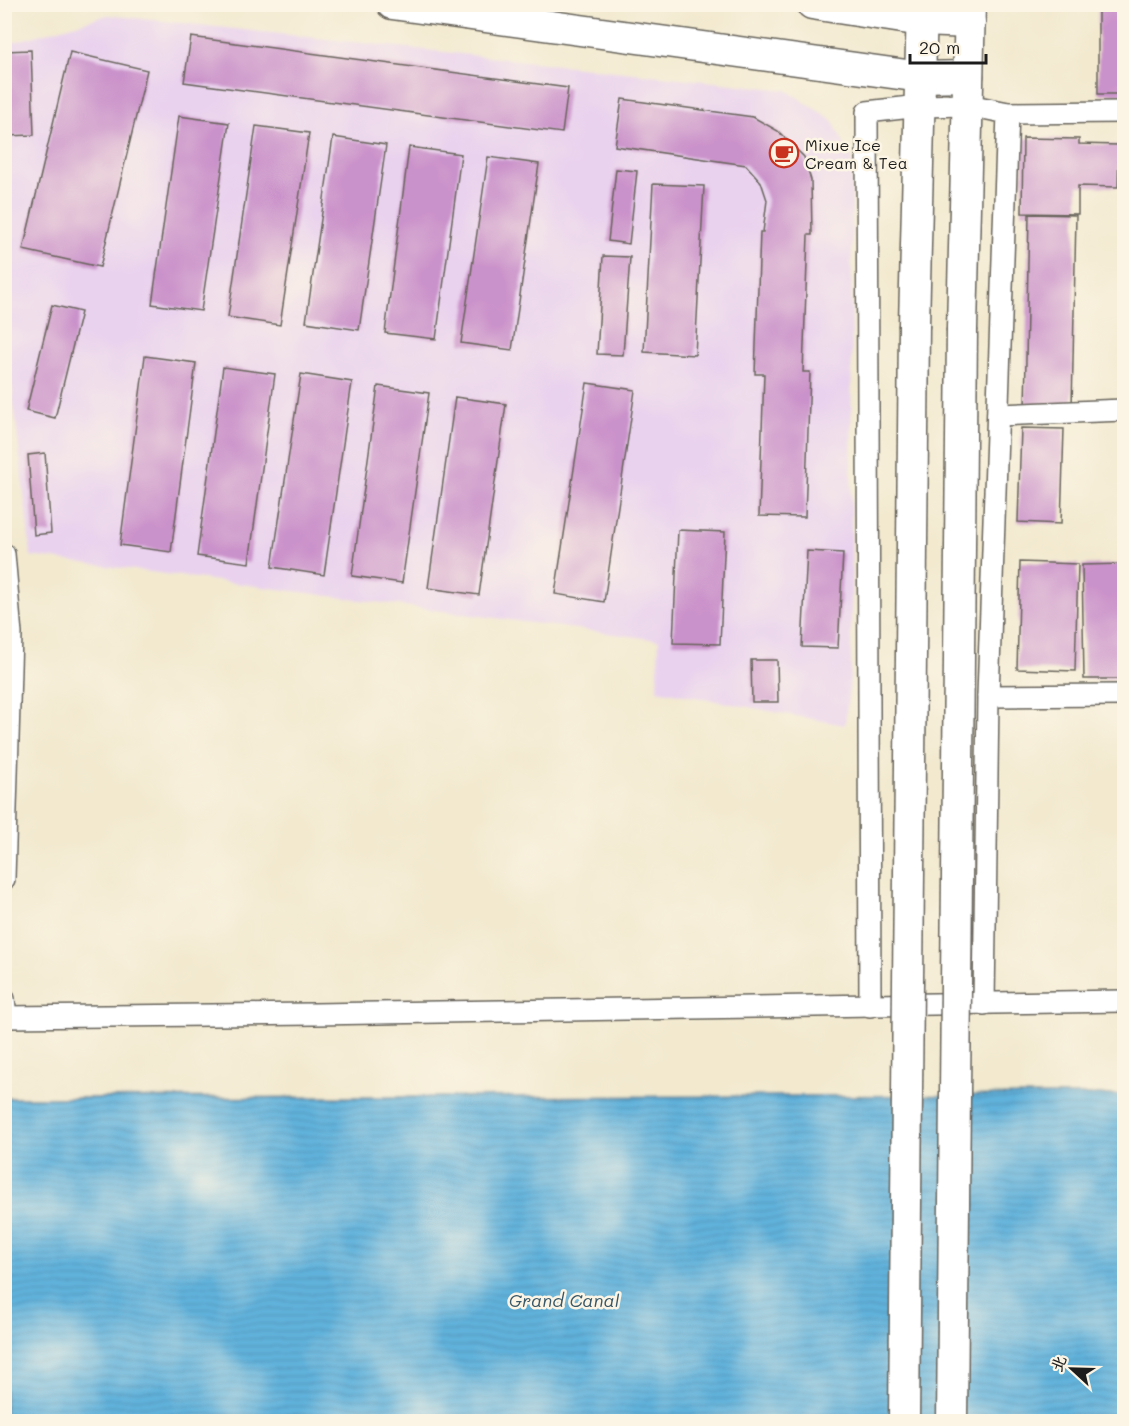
<svg xmlns="http://www.w3.org/2000/svg" width="1129" height="1426" viewBox="0 0 1129 1426" font-family="Mali,'LXGW WenKai TC',sans-serif">
	<style>
		.built { fill: #e9d2ee }
		.water { fill: url(#water-rules); stroke: #3e677c; stroke-width: 1.5 }
		.building { fill: #ca92ca }
		.lines { fill: none; stroke-linecap: round; stroke-linejoin: round }
		.street-casing { stroke: #67645b; stroke-width: 24 }
		.secondary-casing { stroke: #67645b; stroke-width: 33 }
		.street { stroke: #fff; stroke-width: 21 }
		.secondary { stroke: #fff; stroke-width: 30 }
		.secondary-bridge-casing { stroke: #67645b; stroke-width: 33; stroke-linecap: butt }
		.secondary-bridge { stroke: #fff; stroke-width: 30 }
		.labels { text-anchor: middle; dominant-baseline: central; stroke-width: 5; stroke-linejoin: round; paint-order: stroke }
		.poi-label { font-size: 16px; fill: #1c1c1c; stroke: #fcf5e5; text-anchor: start }
		.water-label { font-size: 18px; font-style: italic; fill: #385869; stroke: #fcf5e5 }
	</style>
	<defs>
		<pattern id="water-rules" width="6" height="5" patternUnits="userSpaceOnUse" patternTransform="scale(1.5)"><rect width="6" height="5" fill="#61b2dc"/><path d="M0 2.5h6" fill="none" stroke="#5498bc"/></pattern>
	</defs>
	<rect width="100%" height="100%" fill="#fcf5e5"/>
	<filter id="ink" filterUnits="userSpaceOnUse"><feTurbulence type="fractalNoise" baseFrequency=".0167" numOctaves="2"/><feDisplacementMap in="SourceGraphic" scale="12" xChannelSelector="R" yChannelSelector="G"/><feConvolveMatrix kernelMatrix="1 2 1 2 8 2 1 2 1" color-interpolation-filters="sRGB"/></filter>
	<filter id="wash" filterUnits="userSpaceOnUse"><feTurbulence type="fractalNoise" baseFrequency=".008" numOctaves="4" result="noise"/><feDisplacementMap in="SourceGraphic" scale="24" xChannelSelector="R" yChannelSelector="G"/><feGaussianBlur stdDeviation="1.35" result="paint"/><feColorMatrix in="noise" values="0 0 0 0 0 0 0 0 0 0 0 0 0 0 0 0 0 1.4 0 .05"/><feComposite in="paint" operator="in"/></filter>
	<g filter="url(#wash)">
		<rect width="100%" height="100%" fill="#f2e9cf"/>
		<!-- built -->
		<polygon class="built" points="108,15 786,90 832,120 852,159 851,670 845,725 657,690 659,640 31,556 4,315 4,45"/>
		<!-- water -->
		<polygon class="water" points="1124,1095 1124,1421 5,1421 4,1098"/>
		<g id="blocks">
			<!-- building -->
			<g class="building">
				<polygon points="1124,4 1124,94 1098,94 1098,5"/>
				<polygon points="191,37 568,88 562,133 184,82"/>
				<polygon points="31,50 34,135 4,136 4,51"/>
				<polygon points="70,52 147,70 100,267 23,250"/>
				<polygon points="622,99 753,117 778,131 804,157 811,180 812,235 808,235 803,372 810,372 805,517 759,516 764,374 755,374 760,232 763,232 767,200 761,182 746,165 615,146"/>
				<polygon points="179,116 229,123 201,311 152,304"/>
				<polygon points="256,126 309,133 280,325 228,317"/>
				<polygon points="333,137 386,145 359,330 306,322"/>
				<polygon points="1023,138 1079,139 1079,144 1119,145 1118,187 1078,186 1078,214 1022,213"/>
				<polygon points="409,147 461,154 436,339 385,333"/>
				<polygon points="488,157 539,164 512,350 461,343"/>
				<polygon points="616,169 637,171 629,244 608,241"/>
				<polygon points="653,184 704,186 695,355 644,352"/>
				<polygon points="1029,214 1076,215 1072,408 1025,408"/>
				<polygon points="603,256 630,257 623,355 597,354"/>
				<polygon points="52,305 81,312 55,418 26,411"/>
				<polygon points="145,356 196,363 171,552 120,545"/>
				<polygon points="223,367 275,374 249,563 197,556"/>
				<polygon points="301,374 352,382 324,575 272,567"/>
				<polygon points="587,383 635,390 604,602 555,594"/>
				<polygon points="378,386 429,393 402,583 352,576"/>
				<polygon points="455,397 506,404 479,595 428,588"/>
				<polygon points="1021,428 1064,429 1061,524 1018,522"/>
				<polygon points="45,453 51,533 34,535 28,455"/>
				<polygon points="678,530 725,532 720,644 673,643"/>
				<polygon points="807,551 843,553 838,648 802,647"/>
				<polygon points="1020,562 1078,564 1075,671 1017,669"/>
				<polygon points="1124,564 1124,679 1084,679 1082,565"/>
				<polygon points="751,660 777,660 778,702 752,702"/>
			</g>
		</g>
	</g>
	<g filter="url(#ink)">
		<use href="#blocks" fill-opacity="0" stroke="#67645b" stroke-width="1.5"/>
		<g class="lines">
			<!-- street casing -->
			<g class="street-casing">
				<g id="street">
					<polyline points="1008,113 1124,112"/>
					<polyline points="998,415 1124,410"/>
					<polyline points="4,554 11,634 4,879"/>
					<polyline points="988,696 1124,695"/>
					<polyline points="4,999 6,1017"/>
					<polyline points="870,1006 867,112 920,106 968,105 1008,113 988,696 984,1004"/>
					<polyline points="4,1017 315,1014 1124,1001"/>
				</g>
			</g>
			<!-- secondary casing -->
			<g class="secondary-casing">
				<g id="secondary">
					<polyline points="392,4 921,77 968,76"/>
					<polyline points="812,4 922,21 970,23"/>
					<polyline points="914,325 922,4"/>
					<polyline points="962,329 970,4"/>
				</g>
			</g>
			<!-- street -->
			<use href="#street" class="street"/>
			<!-- secondary -->
			<use href="#secondary" class="secondary"/>
			<!-- secondary-bridge casing -->
			<g class="secondary-bridge-casing">
				<g id="secondary-bridge">
					<polyline points="904,1422 914,325"/>
					<polyline points="952,1422 962,329"/>
				</g>
			</g>
			<!-- secondary-bridge -->
			<use href="#secondary-bridge" class="secondary-bridge"/>
		</g>
	</g>
	<!-- icons -->
	<defs>
		<g id="cafe-ring" transform="scale(1.5)"><circle r="9.5" fill="#fcf5e5" stroke="#c8321e" stroke-width="1.5"/><path d="M-5.5-4.5H6V0H3Q3 3.5 0 3.5H-2.5Q-5.5 3.5-5.5 0ZM3-3.2v2h1.7v-2ZM-6 4.5H4V6H-6Z" fill="#c8321e"/></g>
	</defs>
	<g fill-rule="evenodd">
		<use href="#cafe-ring" x="784" y="153"/>
	</g>
	<g class="labels">
		<!-- poi labels -->
		<g class="poi-label">
			<text x="805" y="144">Mixue Ice<tspan x="805" dy="18">Cream &amp; Tea</tspan></text>
		</g>
		<!-- water labels -->
		<g class="water-label">
			<text x="564" y="1300">Grand Canal</text>
		</g>
	</g>
	<!-- margin -->
	<rect width="1129" height="1426" fill="none" stroke="#fcf5e5" stroke-width="24"/>
	<!-- north arrow -->
	<g transform="translate(1072 1369) rotate(292)" stroke="#fcf5e5" stroke-width="4.5" paint-order="stroke">
	<path d="M0-4.5L10 22L0 15L-10 22Z" fill="#1c1c1c"/>
	<text y="-9" font-size="16" font-weight="bold" text-anchor="middle" fill="#1c1c1c">北</text>
	</g>
	<!-- scale -->
	<path d="M910 54v9h76v-9" fill="none" stroke="#1c1c1c" stroke-width="3"/>
	<text x="919" y="54" font-size="18" fill="#1c1c1c" stroke="#fcf5e5" stroke-width="4.5" paint-order="stroke">20 m</text>
</svg>
